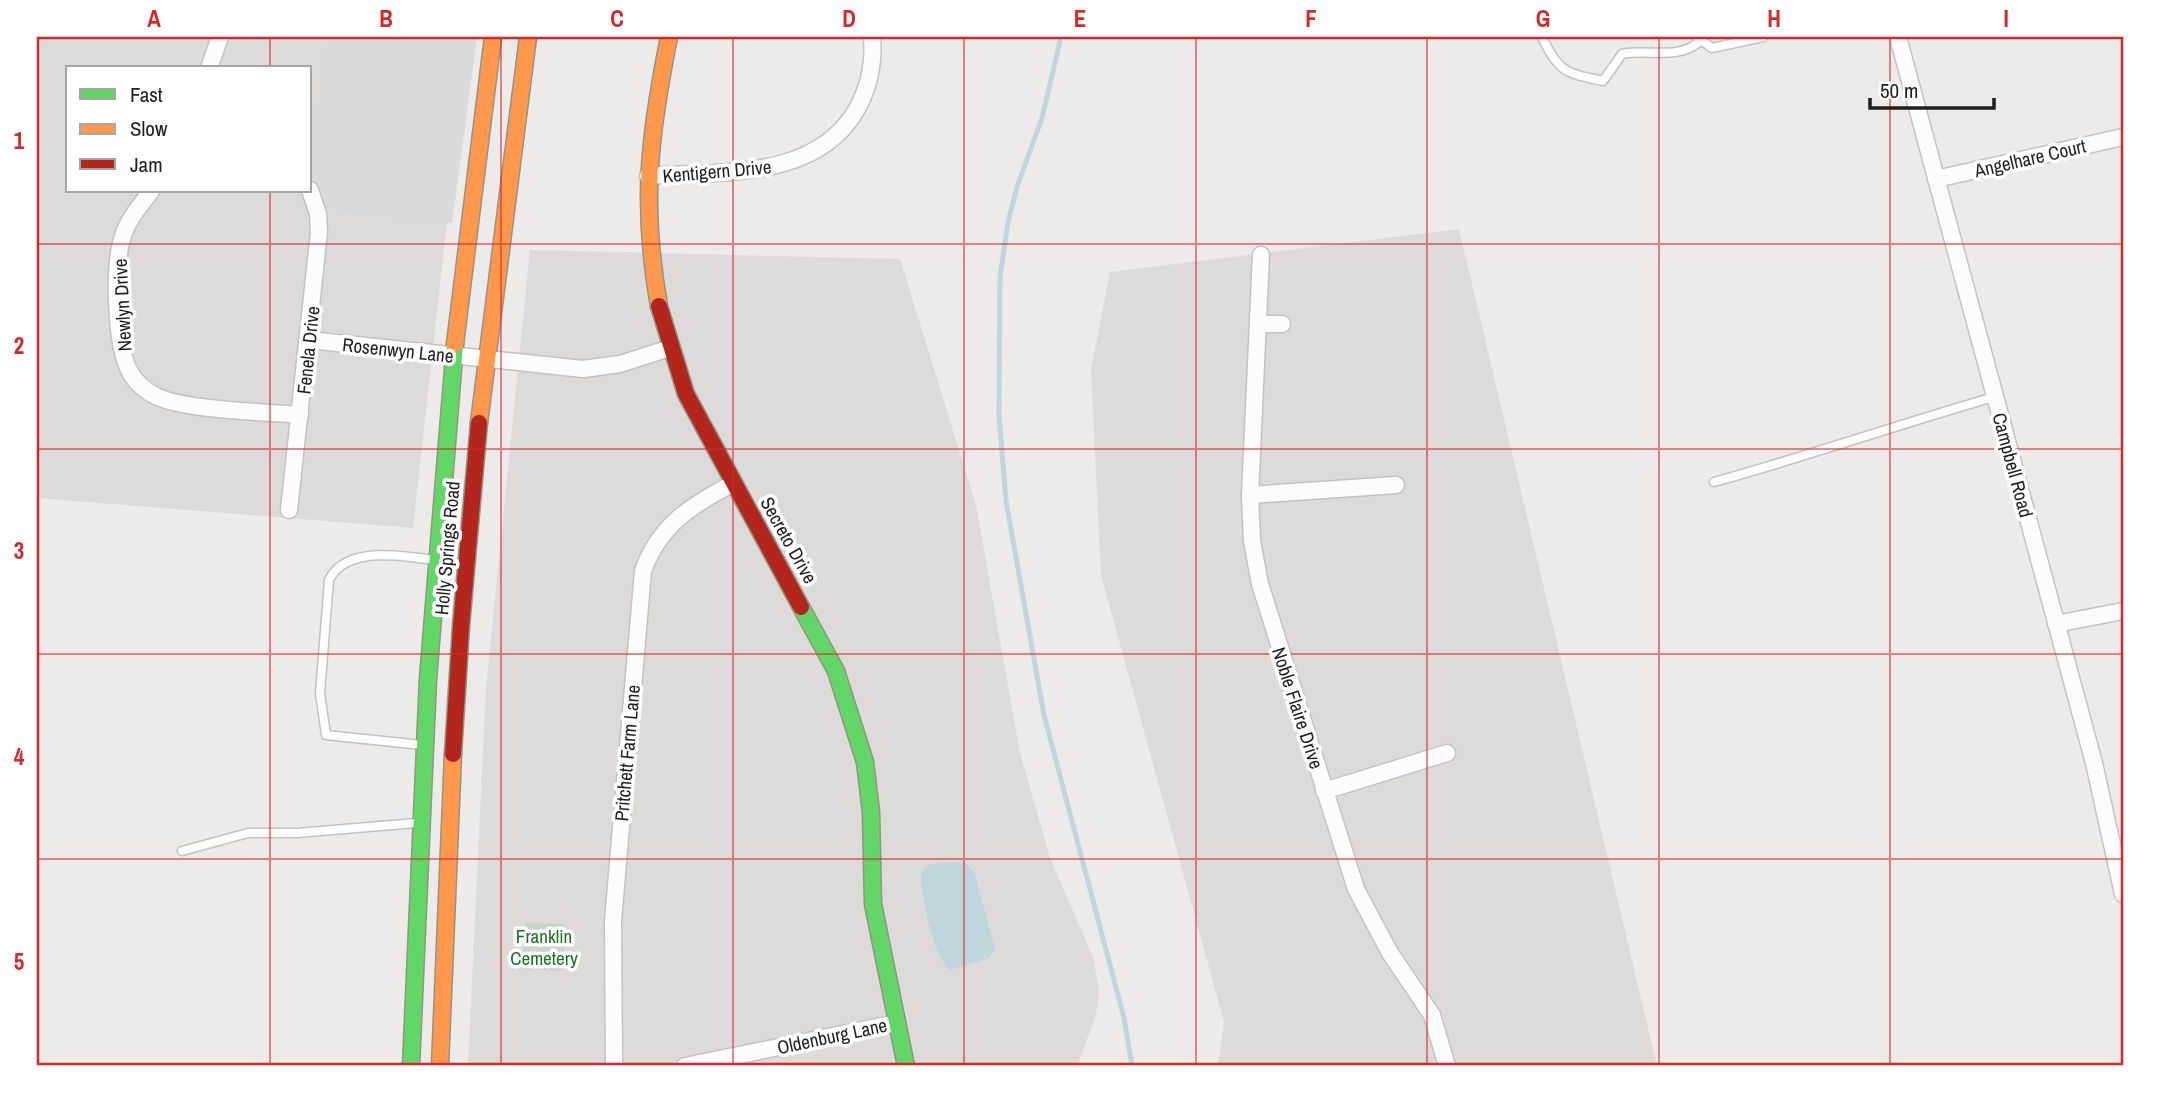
<svg xmlns="http://www.w3.org/2000/svg" width="2160" height="1103" viewBox="0 0 2160 1103" font-family="'Archivo Narrow',sans-serif">
	<style>
		.residential { fill: #dcdbda; fill-rule: evenodd }
		.religious { fill: #dbdada }
		.cemetery { fill: #c8d6c9 }
		.water { fill: #c0d6dd }
		.lines { fill: none; stroke-linecap: round; stroke-linejoin: round }
		.stream { stroke: #c0d6dd; stroke-width: 5 }
		.lane-casing { stroke: #c4c3c2; stroke-width: 11 }
		.street-casing { stroke: #c4c3c2; stroke-width: 19 }
		.fast-casing { stroke: #939583; stroke-width: 19 }
		.slow-casing { stroke: #939583; stroke-width: 19 }
		.jam-casing { stroke: #939583; stroke-width: 19 }
		.lane { stroke: #fcfcfc; stroke-width: 8 }
		.street { stroke: #fcfcfc; stroke-width: 16 }
		.fast { stroke: #63d668; stroke-width: 16 }
		.slow { stroke: #ff974d; stroke-width: 16 }
		.jam { stroke: #b3261e; stroke-width: 16 }
		.grid { fill: none; stroke: #d62828; stroke-width: 2; stroke-opacity: 0.55 }
		.labels { text-anchor: middle; dominant-baseline: central; stroke-width: 7; stroke-linejoin: round; paint-order: stroke }
		.street-label { font-size: 19px; fill: #1f1f1f; stroke: #fff }
		.park-label { font-size: 19px; fill: #187322; stroke: #fff }
		.neatline { fill: none; stroke: #d62828; stroke-width: 2.5 }
		.grid-label { font-size: 23px; text-anchor: middle; font-weight: bold; fill: #d62828 }
	</style>
	<rect width="100%" height="100%" fill="#edebe9"/>
	<!-- residential -->
	<g class="residential">
		<path d="M37,37H327L311,160L326,183L337,215L447,222L413,528L37,498ZM68,68H310V191H68Z"/>
		<polygon points="1459,229 1657,1066 1218,1066 1224,1022 1101,575 1091,370 1110,272"/>
		<polygon points="530,250 900,259 976,505 1020,753 1050,858 1093,957 1099,991 1096,1015 1077,1066 468,1066 486,688"/>
	</g>
	<!-- religious -->
	<polygon class="religious" points="327,37 477,37 452,223 337,215 325,183 311,160"/>
	<!-- cemetery -->
	<polygon class="cemetery" points="525,923 565,924 563,971 522,969"/>
	<!-- water -->
	<path class="water" d="M964,862L974,872L995,949L989,958L949,970C932,951 922,900 921,874L930,864Z"/>
	<g class="lines">
		<!-- stream -->
		<polyline class="stream" points="1061,37 1042,118 1017,187 1008,222 1000,277 999,415 1006,501 1044,715 1124,1018 1132,1066"/>
		<!-- lane casing -->
		<g class="lane-casing">
			<g id="lane">
				<path d="M1542,37C1559,73 1566,73 1603,81L1622,54C1648,49 1678,60 1699,42"/>
				<polyline points="1697,37 1712,48 1763,37"/>
				<path d="M1714,482C1808,456 1900,424 1994,397"/>
				<path d="M422,745L326,735L320,693L329,580C349,539 425,560 463,564"/>
				<polyline points="182,851 248,833 297,833 416,823"/>
			</g>
		</g>
		<!-- street casing -->
		<g class="street-casing">
			<g id="street">
				<polyline points="1898,37 2094,763 2123,894"/>
				<polyline points="209,68 220,37"/>
				<path d="M648,176C720,171 816,181 857,109C869,87 874,61 872,37"/>
				<polyline points="1936,179 2123,137"/>
				<path d="M151,191C141,205 128,219 123,236C113,265 115,345 130,372C136,383 147,392 158,397C186,410 265,412 300,415"/>
				<polyline points="1261,255 1250,495 1252,541 1260,584 1356,889 1390,953 1432,1015 1447,1066"/>
				<polyline points="1259,324 1282,324"/>
				<polyline points="309,340 583,369 620,364 667,349"/>
				<polyline points="1250,495 1396,485"/>
				<polyline points="289,510 319,232 318,214 310,190"/>
				<polyline points="2056,624 2123,611"/>
				<polyline points="1324,791 1447,753"/>
				<path d="M614,1066L613,921L643,571C659,525 693,504 734,483"/>
				<polyline points="685,1066 897,1023"/>
			</g>
		</g>
		<!-- fast casing -->
		<g class="fast-casing">
			<g id="fast">
				<polyline points="801,607 836,671 865,762 871,812 873,904 906,1066"/>
				<polyline points="411,1066 428,679 455,344"/>
			</g>
		</g>
		<!-- slow casing -->
		<g class="slow-casing">
			<g id="slow">
				<path d="M659,306C641,204 649,137 669,37"/>
				<polyline points="455,344 493,37"/>
				<polyline points="479,423 528,37"/>
				<polyline points="440,1066 453,754"/>
			</g>
		</g>
		<!-- jam casing -->
		<g class="jam-casing">
			<g id="jam">
				<polyline points="659,306 686,394 801,607"/>
				<polyline points="453,754 461,626 479,423"/>
			</g>
		</g>
		<!-- lane -->
		<use href="#lane" class="lane"/>
		<!-- street -->
		<use href="#street" class="street"/>
		<!-- fast -->
		<use href="#fast" class="fast"/>
		<!-- slow -->
		<use href="#slow" class="slow"/>
		<!-- jam -->
		<use href="#jam" class="jam"/>
	</g>
	<!-- grid -->
	<path class="grid" d="M270,37V68M501,37V1066M733,37V1066M964,37V1066M1196,37V1066M1427,37V1066M1659,37V1066M1890,37V1066M270,191V1066M37,244H2123M37,449H2123M37,654H2123M37,859H2123"/>
	<g class="labels">
		<!-- street labels -->
		<g class="street-label">
			<text transform="translate(2030 158) rotate(-13)">Angelhare Court</text>
			<text transform="translate(717 171) rotate(-5)">Kentigern Drive</text>
			<text transform="translate(122 305) rotate(-93)">Newlyn Drive</text>
			<text transform="translate(308 350) rotate(-84)">Fenela Drive</text>
			<text transform="translate(398 350) rotate(6)">Rosenwyn Lane</text>
			<text transform="translate(2013 465) rotate(75)">Campbell Road</text>
			<text transform="translate(789 540) rotate(61)">Secreto Drive</text>
			<text transform="translate(447 548) rotate(-85)">Holly Springs Road</text>
			<text transform="translate(1298 708) rotate(72)">Noble Flaire Drive</text>
			<text transform="translate(627 753) rotate(-85)">Pritchett Farm Lane</text>
			<text transform="translate(832 1036) rotate(-12)">Oldenburg Lane</text>
		</g>
		<!-- park labels -->
		<g class="park-label">
			<text x="544" y="936">Franklin<tspan x="544" dy="22">Cemetery</tspan></text>
		</g>
	</g>
	<!-- border -->
	<rect width="2160" height="1103" fill="none" stroke="#ffffff" stroke-width="77"/>
	<!-- legend -->
	<rect x="66" y="66" width="245" height="126" fill="#ffffff" stroke="#a5a5a5" stroke-width="2"/>
	<rect x="80" y="89" width="35" height="10" fill="#63d668" stroke="#a5a5a5" stroke-width="2"/>
	<text x="130" y="102" font-size="21" fill="#1f1f1f">Fast</text>
	<rect x="80" y="124" width="35" height="10" fill="#ff974d" stroke="#a5a5a5" stroke-width="2"/>
	<text x="130" y="136" font-size="21" fill="#1f1f1f">Slow</text>
	<rect x="80" y="159" width="35" height="10" fill="#b3261e" stroke="#a5a5a5" stroke-width="2"/>
	<text x="130" y="172" font-size="21" fill="#1f1f1f">Jam</text>
	<!-- scale -->
	<path d="M1870 98v10h124v-10" fill="none" stroke="#1f1f1f" stroke-width="3.5"/>
	<text x="1880" y="98" font-size="21" fill="#1f1f1f" stroke="#ffffff" stroke-width="5" paint-order="stroke">50 m</text>
	<rect x="38" y="38" width="2084" height="1026" class="neatline"/>
	<g class="grid-label">
		<text x="154" y="27">A</text>
		<text x="386" y="27">B</text>
		<text x="617" y="27">C</text>
		<text x="849" y="27">D</text>
		<text x="1080" y="27">E</text>
		<text x="1311" y="27">F</text>
		<text x="1543" y="27">G</text>
		<text x="1774" y="27">H</text>
		<text x="2006" y="27">I</text>
		<text x="19" y="149">1</text>
		<text x="19" y="354">2</text>
		<text x="19" y="559">3</text>
		<text x="19" y="765">4</text>
		<text x="19" y="970">5</text>
	</g>
</svg>
